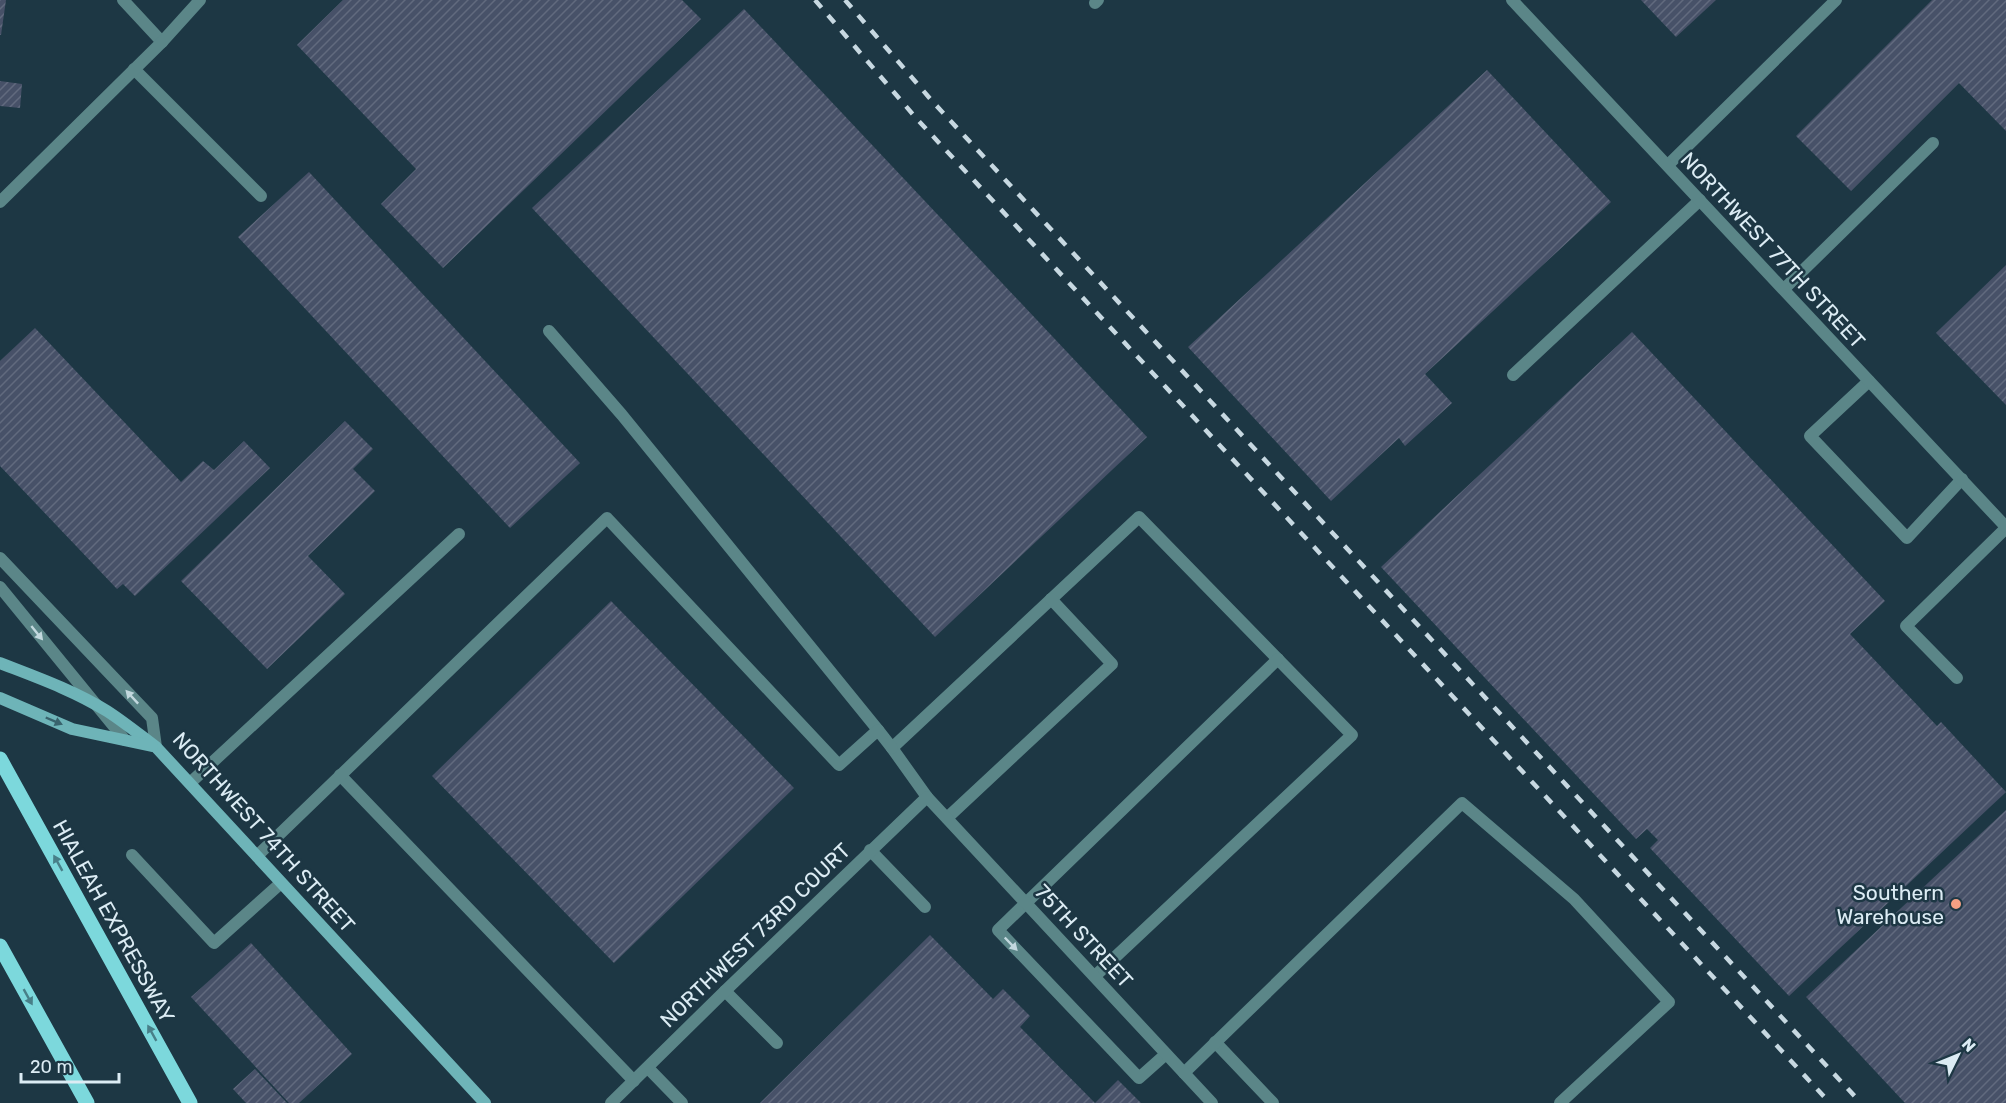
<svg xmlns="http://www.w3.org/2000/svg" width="2006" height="1103" viewBox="0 0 2006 1103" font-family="Rubik,sans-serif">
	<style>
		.building { fill: url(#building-hatch) }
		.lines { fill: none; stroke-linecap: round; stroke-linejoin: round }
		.lane { stroke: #5b8688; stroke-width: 12 }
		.street { stroke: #5b8688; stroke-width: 12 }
		.secondary { stroke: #6eb4b8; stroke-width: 12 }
		.primary { stroke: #7cd8dc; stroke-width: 15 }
		.rail { stroke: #c7d8e1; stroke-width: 4.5; stroke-dasharray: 10 10; stroke-linecap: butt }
		.oneway { fill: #c2d8de }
		.oneway2 { fill: #39636d }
		.oneway3 { fill: #487f88 }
		.poi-dot { fill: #f39f83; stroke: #1d3744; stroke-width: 2 }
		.labels { text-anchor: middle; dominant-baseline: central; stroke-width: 5; stroke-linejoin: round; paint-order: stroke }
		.street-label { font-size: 21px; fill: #dcecf4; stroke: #1d3744 }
		.poi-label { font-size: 21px; fill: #dcecf4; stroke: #1d3744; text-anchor: end }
	</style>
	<defs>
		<pattern id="building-hatch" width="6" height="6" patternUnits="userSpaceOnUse" patternTransform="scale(1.5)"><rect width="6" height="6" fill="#475168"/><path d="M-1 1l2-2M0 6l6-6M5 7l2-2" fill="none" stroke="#616a7e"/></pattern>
	</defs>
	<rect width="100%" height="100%" fill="#1d3744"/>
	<!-- building -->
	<g class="building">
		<polygon points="0,0 6,0 1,35 0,35"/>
		<polygon points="343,0 682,0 701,19 443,268 381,204 416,169 297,45"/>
		<polygon points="1641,0 1716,0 1676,37"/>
		<polygon points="1932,0 2006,0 2006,131 1959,83 1851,191 1796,136"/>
		<polygon points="744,9 1147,437 935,637 532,208"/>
		<polygon points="1487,70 1611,202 1425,374 1452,403 1405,446 1399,438 1331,501 1188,347"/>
		<polygon points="0,81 22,84 20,108 0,106"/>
		<polygon points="309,172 580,463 510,528 238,237"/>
		<polygon points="2006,265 2006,405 1936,333"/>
		<polygon points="35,328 181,482 203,461 214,470 244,441 270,468 135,596 123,584 117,589 0,466 0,361"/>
		<polygon points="1632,332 1885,601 1850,634 1937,726 1941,722 2006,792 1789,996 1650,848 1658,840 1647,829 1636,839 1381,567"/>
		<polygon points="345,421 373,449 353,469 375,491 308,556 345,594 267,669 181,581"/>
		<polygon points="611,601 794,788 614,963 432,776"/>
		<polygon points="2006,810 2006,1103 1905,1103 1806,997"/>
		<polygon points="930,935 993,999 1003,989 1030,1016 1020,1027 1095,1103 1118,1080 1141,1103 760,1103"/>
		<polygon points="251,943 352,1054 299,1103 289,1103 191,997"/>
		<polygon points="255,1069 287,1103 246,1103 233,1089"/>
	</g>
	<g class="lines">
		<!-- lane -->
		<g class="lane">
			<polyline points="123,0 162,42"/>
			<polyline points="1095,3 1098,0"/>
			<polyline points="134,69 261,196"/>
			<polyline points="1668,165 1836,0"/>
			<polyline points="1784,289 1933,143"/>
			<polyline points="549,331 622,415 878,730"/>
			<polyline points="1513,375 1700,200"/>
			<polyline points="1869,381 1810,436 1907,538 1962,479"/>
			<polyline points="1957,678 1906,626 2006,528"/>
			<polyline points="340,775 634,1081"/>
			<polyline points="190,783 459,534"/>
			<polyline points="927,797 892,748 1139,517 1352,735 1095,976"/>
			<polyline points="947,818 1112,664 1051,599"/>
			<polyline points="870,850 925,907"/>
			<polyline points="132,855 214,943 281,883"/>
			<polyline points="257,856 607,518 839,765 878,730 892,748"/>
			<polyline points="725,991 777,1043"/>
			<polyline points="1215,1042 1273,1103"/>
			<polyline points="1166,1054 1139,1078 998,930 1278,659"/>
			<polyline points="648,1068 682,1103"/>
			<polyline points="1184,1073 1462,803 1574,899 1669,1002 1560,1103"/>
		</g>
		<!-- street -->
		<g class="street">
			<polyline points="1512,0 2006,527"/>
			<polyline points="0,202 162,42 200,0"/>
			<polyline points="0,558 152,718 156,747"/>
			<polyline points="0,587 125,740"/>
			<polyline points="611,1103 725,991 927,797 1212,1103"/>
		</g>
		<!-- secondary -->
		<g class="secondary">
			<path d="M0,663C36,677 73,690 107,711C124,722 140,735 156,747L485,1103"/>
			<polyline points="0,698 72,729 152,746"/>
		</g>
		<!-- primary -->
		<g class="primary">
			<polyline points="0,759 190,1103"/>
			<polyline points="0,946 87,1103"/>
		</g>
		<!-- rail -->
		<g class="rail">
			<polyline points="815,0 916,118 1830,1103"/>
			<polyline points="845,0 933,102 1861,1103"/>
		</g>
	</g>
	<!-- one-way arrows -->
	<defs><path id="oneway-solid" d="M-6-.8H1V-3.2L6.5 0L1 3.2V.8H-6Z" transform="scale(1.5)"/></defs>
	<g class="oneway">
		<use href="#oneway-solid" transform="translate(37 633) rotate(51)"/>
		<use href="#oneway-solid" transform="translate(132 697) rotate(-133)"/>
		<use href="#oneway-solid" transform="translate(1011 944) rotate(46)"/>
	</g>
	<use class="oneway2" href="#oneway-solid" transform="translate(54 721) rotate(23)"/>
	<g class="oneway3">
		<use href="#oneway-solid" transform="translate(58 863) rotate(-119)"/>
		<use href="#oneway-solid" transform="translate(28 997) rotate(61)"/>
		<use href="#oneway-solid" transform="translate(152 1033) rotate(-119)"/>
	</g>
	<!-- markers -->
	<circle class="poi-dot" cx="1956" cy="904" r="6"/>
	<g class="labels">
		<!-- street labels -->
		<g class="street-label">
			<text transform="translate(1773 250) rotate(47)">NORTHWEST 77TH STREET</text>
			<text transform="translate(264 832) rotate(48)">NORTHWEST 74TH STREET</text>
			<text transform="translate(114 921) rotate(61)">HIALEAH EXPRESSWAY</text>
			<text transform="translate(755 935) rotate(-44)">NORTHWEST 73RD COURT</text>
			<text transform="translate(1084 936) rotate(47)">75TH STREET</text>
		</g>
		<!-- poi labels -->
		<g class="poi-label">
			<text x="1944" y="892">Southern<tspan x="1944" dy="24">Warehouse</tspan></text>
		</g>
	</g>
	<!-- north arrow -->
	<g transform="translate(1958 1055) rotate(47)" stroke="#1d3744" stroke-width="4.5" paint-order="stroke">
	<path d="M0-4.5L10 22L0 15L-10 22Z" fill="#dcecf4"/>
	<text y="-9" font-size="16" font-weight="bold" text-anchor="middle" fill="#dcecf4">N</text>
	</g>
	<!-- scale -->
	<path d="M21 1073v9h98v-9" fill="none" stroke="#dcecf4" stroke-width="3"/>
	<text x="30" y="1073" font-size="18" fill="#dcecf4" stroke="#1d3744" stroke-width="4.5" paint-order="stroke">20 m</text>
</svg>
